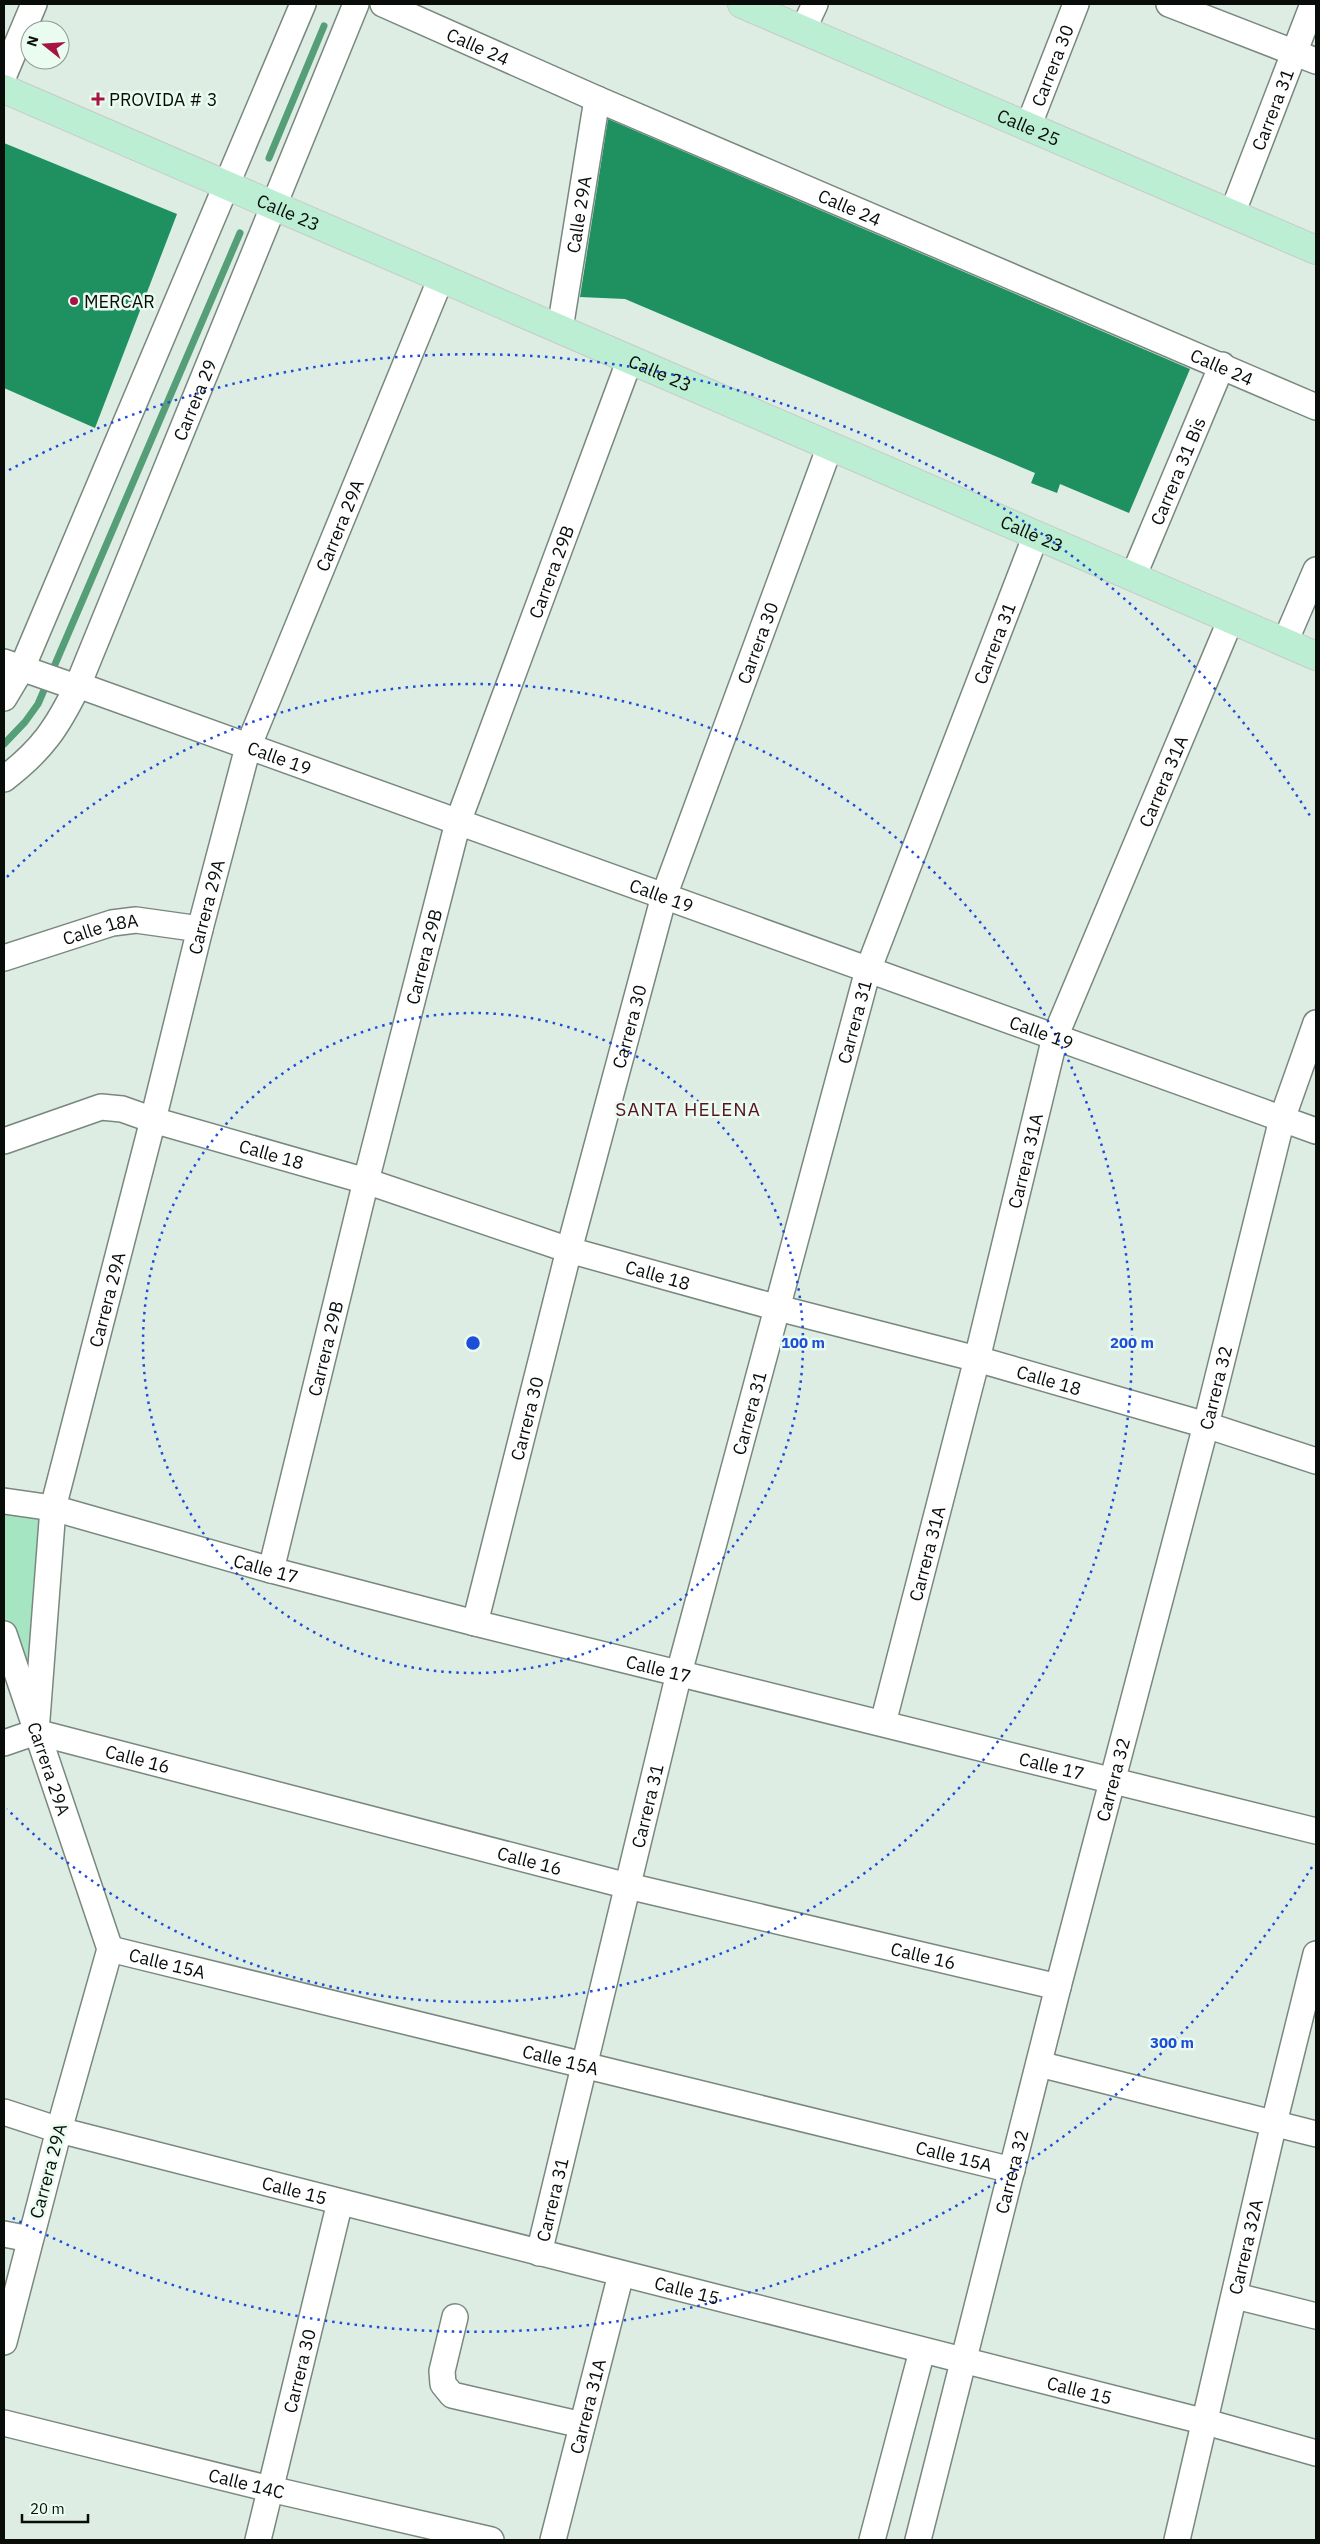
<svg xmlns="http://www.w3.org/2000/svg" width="1320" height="2544" viewBox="0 0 1320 2544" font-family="'IBM Plex Sans',sans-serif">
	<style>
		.green { fill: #a5e5c1 }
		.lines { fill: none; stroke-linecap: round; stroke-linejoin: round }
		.stream { stroke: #559e78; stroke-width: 7 }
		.building { fill: #1f9060 }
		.minor-casing { stroke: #79887f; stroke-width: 28 }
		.major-casing { stroke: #c9cac9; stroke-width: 30 }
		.minor { stroke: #fff; stroke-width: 25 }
		.major { stroke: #bceed3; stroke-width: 28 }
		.ring { fill: none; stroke: #1d4ed8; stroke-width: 2.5; stroke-dasharray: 2.5 5 }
		.poi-dot { fill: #a81346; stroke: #eafbf0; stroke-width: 2 }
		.labels { text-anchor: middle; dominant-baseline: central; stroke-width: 5; stroke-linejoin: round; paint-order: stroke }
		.street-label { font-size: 18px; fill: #080d0a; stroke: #eafbf0 }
		.poi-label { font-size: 18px; fill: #080d0a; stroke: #eafbf0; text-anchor: start }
		.neighbourhood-label { font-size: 19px; letter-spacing: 1px; fill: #571325; stroke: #eafbf0 }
		.centre { fill: #1d4ed8; stroke: #eafbf0; stroke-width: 2.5 }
		.ring-label { font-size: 15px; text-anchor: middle; font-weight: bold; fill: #1d4ed8; stroke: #eafbf0; stroke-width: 5; stroke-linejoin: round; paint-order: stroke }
	</style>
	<rect width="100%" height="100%" fill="#ddede3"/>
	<!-- green -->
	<polygon class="green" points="4,1501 53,1508 36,1732 4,1634"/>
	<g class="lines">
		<!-- stream -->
		<g class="stream">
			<polyline points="269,158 324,26"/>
			<polyline points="4,744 25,722 38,704 240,233"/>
		</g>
	</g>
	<!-- building -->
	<g class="building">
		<polygon points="608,119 1190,369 1129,513 1060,484 1057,493 1031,483 1035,473 625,299 580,297"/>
		<polygon points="4,143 177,214 95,428 4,388"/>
	</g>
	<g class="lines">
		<!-- minor casing -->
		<g class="minor-casing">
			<g id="minor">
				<path id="s1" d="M383,4L597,99L1316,407"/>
				<polyline points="1169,4 1316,61"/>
				<polyline points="803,30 815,4"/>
				<polyline points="4,75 34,4"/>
				<path id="s2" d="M1028,127L1076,4"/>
				<path id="s3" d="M1232,214L1313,4"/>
				<path id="s4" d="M560,329L597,99"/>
				<path id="s5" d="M1133,577L1222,365"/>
				<polyline points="1285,642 1316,570"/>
				<path id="s6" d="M4,662L67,684L78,685L1316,1131"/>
				<polyline points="4,698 22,668 303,4"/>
				<path id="s7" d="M4,779C42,750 57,728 78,685L356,4"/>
				<path id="s8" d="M4,958L112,923L136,920L200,929"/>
				<path id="s9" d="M4,1141L101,1107L122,1109L153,1120L366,1181L569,1250L778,1308L977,1359L1206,1425L1316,1461"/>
				<path id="s10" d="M4,1501L53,1508L271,1570L475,1623L1316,1831"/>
				<path id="s11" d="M271,1570L366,1181L458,822L630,359"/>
				<path id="s12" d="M475,1623L569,1250L664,896L830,446"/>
				<path id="s13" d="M4,1634L110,1949L59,2130L4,2342"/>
				<path id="s14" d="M883,1723L977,1359L1055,1037L1231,619"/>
				<path id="s15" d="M36,1732L53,1508L153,1120L200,929L248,747L441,278"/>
				<path id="s16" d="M4,1743L36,1732L628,1886L1058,1987"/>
				<path id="s17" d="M110,1949L1012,2170"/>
				<polyline points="1039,2064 1316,2134"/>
				<path id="s18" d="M4,2112L59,2130L1206,2422L1316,2453"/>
				<polyline points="4,2234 30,2239"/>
				<path id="s19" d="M539,2253L679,1673L868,970L1036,535"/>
				<polyline points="1236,2296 1316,2316"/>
				<polyline points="455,2317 442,2371 443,2384 452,2395 582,2425"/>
				<path id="s20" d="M4,2423L270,2489L491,2540"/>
				<path id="s21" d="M258,2540L340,2202"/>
				<path id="s22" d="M553,2540L621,2274"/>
				<polyline points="872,2540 922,2351"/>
				<path id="s23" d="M918,2540L1058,1987L1206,1425L1282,1119L1316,1023"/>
				<path id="s24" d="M1177,2540L1274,2123L1316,1954"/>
			</g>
		</g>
		<!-- major casing -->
		<g class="major-casing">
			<g id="major">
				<path id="s25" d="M742,4L1316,250"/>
				<path id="s26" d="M4,89L1316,656"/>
			</g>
		</g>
		<!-- minor -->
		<use href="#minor" class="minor"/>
		<!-- major -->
		<use href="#major" class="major"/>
	</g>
	<!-- distance rings -->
	<g class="ring">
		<circle cx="473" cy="1343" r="330"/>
		<path d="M7 877A659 659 0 1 1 7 1809"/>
		<path d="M1312 1867A989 989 0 0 1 9 2216M9 470A989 989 0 0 1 1312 819"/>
	</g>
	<!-- markers -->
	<g class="poi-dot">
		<path d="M95.5 91.5h5v5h5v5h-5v5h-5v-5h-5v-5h5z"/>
		<circle cx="74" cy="301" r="5"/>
	</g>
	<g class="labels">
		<!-- street labels -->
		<g class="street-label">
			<text stroke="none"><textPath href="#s1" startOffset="104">Calle 24</textPath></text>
			<text stroke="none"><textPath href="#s2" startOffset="66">Carrera 30</textPath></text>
			<text stroke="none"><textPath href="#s3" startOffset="112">Carrera 31</textPath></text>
			<text stroke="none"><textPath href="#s25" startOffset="312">Calle 25</textPath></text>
			<text stroke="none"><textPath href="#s1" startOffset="509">Calle 24</textPath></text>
			<text stroke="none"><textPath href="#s26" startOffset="310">Calle 23</textPath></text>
			<text stroke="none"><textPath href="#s4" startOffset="116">Calle 29A</textPath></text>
			<text stroke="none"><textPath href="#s1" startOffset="914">Calle 24</textPath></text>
			<text stroke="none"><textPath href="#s26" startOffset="715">Calle 23</textPath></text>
			<text stroke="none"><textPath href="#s7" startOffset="429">Carrera 29</textPath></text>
			<text stroke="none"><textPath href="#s5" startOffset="115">Carrera 31 Bis</textPath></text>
			<text stroke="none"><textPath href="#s15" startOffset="1250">Carrera 29A</textPath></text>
			<text stroke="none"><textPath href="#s26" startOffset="1120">Calle 23</textPath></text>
			<text stroke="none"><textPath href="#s11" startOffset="1038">Carrera 29B</textPath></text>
			<text stroke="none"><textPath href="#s12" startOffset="1021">Carrera 30</textPath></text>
			<text stroke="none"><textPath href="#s19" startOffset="1675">Carrera 31</textPath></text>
			<text stroke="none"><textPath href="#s6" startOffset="292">Calle 19</textPath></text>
			<text stroke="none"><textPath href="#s14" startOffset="985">Carrera 31A</textPath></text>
			<text stroke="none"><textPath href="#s6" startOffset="698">Calle 19</textPath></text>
			<text stroke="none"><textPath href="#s15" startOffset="845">Carrera 29A</textPath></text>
			<text stroke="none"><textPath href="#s8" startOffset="101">Calle 18A</textPath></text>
			<text stroke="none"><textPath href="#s11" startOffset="632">Carrera 29B</textPath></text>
			<text stroke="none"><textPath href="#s19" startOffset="1271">Carrera 31</textPath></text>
			<text stroke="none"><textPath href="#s12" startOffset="616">Carrera 30</textPath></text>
			<text stroke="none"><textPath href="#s6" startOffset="1102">Calle 19</textPath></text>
			<text stroke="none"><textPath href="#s9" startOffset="280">Calle 18</textPath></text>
			<text stroke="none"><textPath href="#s14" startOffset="580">Carrera 31A</textPath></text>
			<text stroke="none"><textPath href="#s9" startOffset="685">Calle 18</textPath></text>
			<text stroke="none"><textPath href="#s15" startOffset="440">Carrera 29A</textPath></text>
			<text stroke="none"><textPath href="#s11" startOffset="228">Carrera 29B</textPath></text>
			<text stroke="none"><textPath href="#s9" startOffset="1090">Calle 18</textPath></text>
			<text stroke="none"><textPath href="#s23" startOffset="1190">Carrera 32</textPath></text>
			<text stroke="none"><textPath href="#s19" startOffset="866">Carrera 31</textPath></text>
			<text stroke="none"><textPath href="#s12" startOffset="211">Carrera 30</textPath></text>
			<text stroke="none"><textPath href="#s14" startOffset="175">Carrera 31A</textPath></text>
			<text stroke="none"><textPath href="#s10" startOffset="271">Calle 17</textPath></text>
			<text stroke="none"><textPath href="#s10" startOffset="676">Calle 17</textPath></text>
			<text stroke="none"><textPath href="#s16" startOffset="139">Calle 16</textPath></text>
			<text stroke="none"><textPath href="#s10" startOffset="1081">Calle 17</textPath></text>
			<text stroke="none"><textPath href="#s13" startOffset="142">Carrera 29A</textPath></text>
			<text stroke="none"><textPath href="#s23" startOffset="785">Carrera 32</textPath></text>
			<text stroke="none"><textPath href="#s19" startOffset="460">Carrera 31</textPath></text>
			<text stroke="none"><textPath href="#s16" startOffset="544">Calle 16</textPath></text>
			<text stroke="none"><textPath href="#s16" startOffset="949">Calle 16</textPath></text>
			<text stroke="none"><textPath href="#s17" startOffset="59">Calle 15A</textPath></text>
			<text stroke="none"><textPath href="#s17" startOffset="464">Calle 15A</textPath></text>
			<text stroke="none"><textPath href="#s17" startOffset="869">Calle 15A</textPath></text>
			<text transform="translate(48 2171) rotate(-75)">Carrera 29A</text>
			<text stroke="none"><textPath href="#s23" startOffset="380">Carrera 32</textPath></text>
			<text stroke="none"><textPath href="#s18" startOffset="301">Calle 15</textPath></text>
			<text stroke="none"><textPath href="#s19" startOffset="55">Carrera 31</textPath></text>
			<text stroke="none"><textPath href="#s24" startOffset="301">Carrera 32A</textPath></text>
			<text stroke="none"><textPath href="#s18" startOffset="706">Calle 15</textPath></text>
			<text stroke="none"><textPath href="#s21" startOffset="174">Carrera 30</textPath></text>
			<text stroke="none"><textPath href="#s18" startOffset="1111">Calle 15</textPath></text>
			<text stroke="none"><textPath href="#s22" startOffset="138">Carrera 31A</textPath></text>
			<text stroke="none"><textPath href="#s20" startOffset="250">Calle 14C</textPath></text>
		</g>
		<!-- poi labels -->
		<g class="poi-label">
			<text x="109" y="99">PROVIDA # 3</text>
			<text x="84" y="301">MERCAR</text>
		</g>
		<!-- neighbourhood labels -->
		<g class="neighbourhood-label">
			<text x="688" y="1109">SANTA HELENA</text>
		</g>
	</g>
	<circle cx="473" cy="1343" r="8" class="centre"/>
	<g class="ring-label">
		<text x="803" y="1348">100 m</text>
		<text x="1132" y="1348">200 m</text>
		<text x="1172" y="2048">300 m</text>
	</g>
	<!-- border -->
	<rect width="1320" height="2544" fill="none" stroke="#080d0a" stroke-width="10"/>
	<!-- north arrow -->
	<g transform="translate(45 45) rotate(287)"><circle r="24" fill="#eafbf0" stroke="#909c94"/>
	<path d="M0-4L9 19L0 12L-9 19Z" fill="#a81346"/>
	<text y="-8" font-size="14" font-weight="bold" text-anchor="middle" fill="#080d0a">N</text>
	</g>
	<!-- scale -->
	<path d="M22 2514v8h66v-8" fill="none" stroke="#080d0a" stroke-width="2.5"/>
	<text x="30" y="2514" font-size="15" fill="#080d0a" stroke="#eafbf0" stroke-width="4" paint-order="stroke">20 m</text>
</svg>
